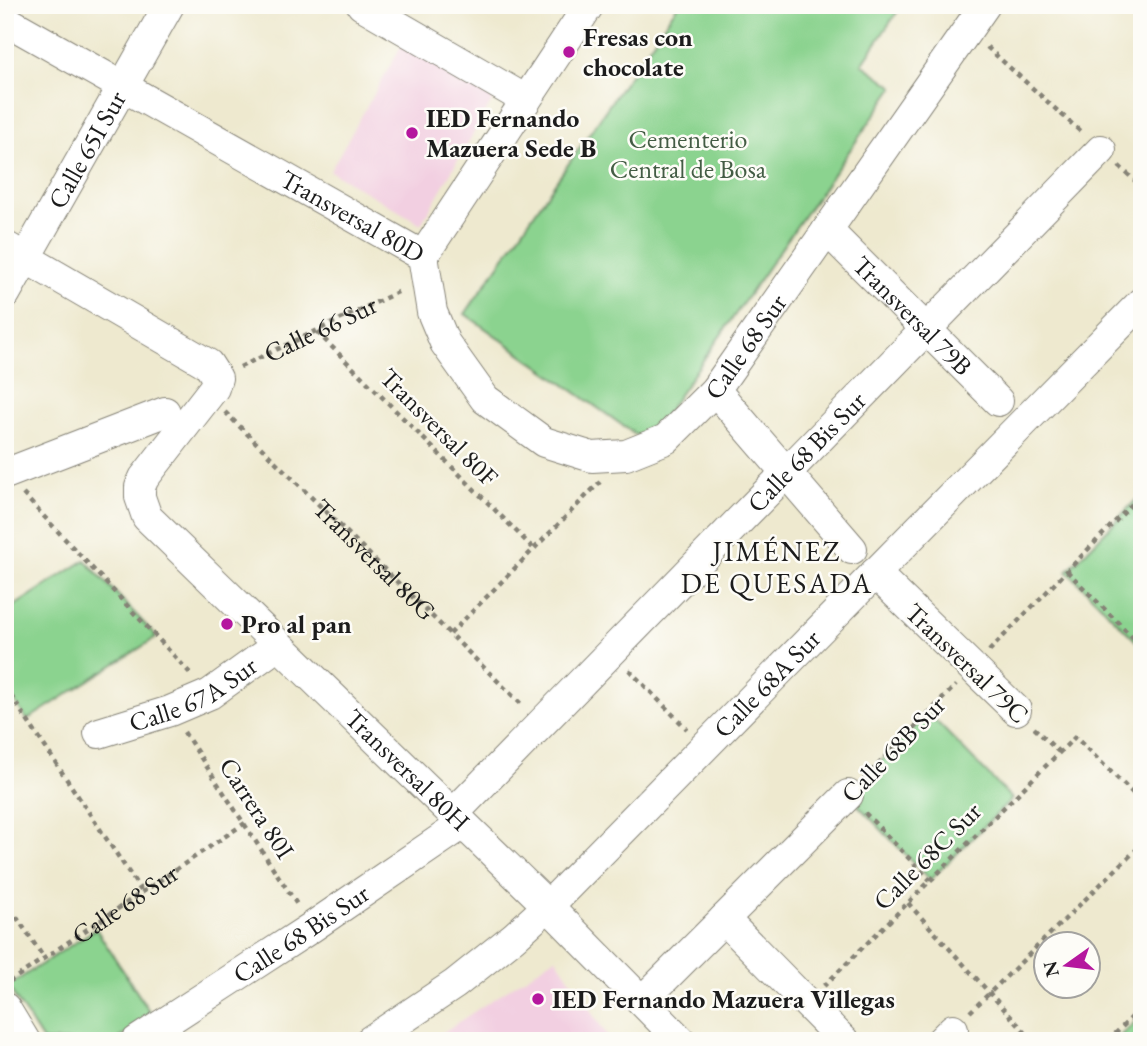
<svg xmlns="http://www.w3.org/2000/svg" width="1147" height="1046" viewBox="0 0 1147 1046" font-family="'EB Garamond',serif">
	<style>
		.built { fill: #f2cfe1 }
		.green { fill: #8bd38f; stroke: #547856; stroke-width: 2 }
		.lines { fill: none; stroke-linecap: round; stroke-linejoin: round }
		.minor-casing { stroke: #858276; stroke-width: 32 }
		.path { stroke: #858276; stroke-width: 4.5; stroke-dasharray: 5 5; stroke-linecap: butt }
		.minor { stroke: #fff; stroke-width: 30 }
		.poi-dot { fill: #b5179e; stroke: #fdfcf7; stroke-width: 2.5 }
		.labels { text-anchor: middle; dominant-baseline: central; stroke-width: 5; stroke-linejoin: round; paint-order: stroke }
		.poi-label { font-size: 26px; font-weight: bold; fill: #1c1c1c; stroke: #fdfcf7; text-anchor: start }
		.park-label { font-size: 26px; fill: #435c44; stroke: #fdfcf7 }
		.street-label { font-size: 26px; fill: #1c1c1c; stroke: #fdfcf7 }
		.neighbourhood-label { font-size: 28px; letter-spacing: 2px; fill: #1c1c1c; stroke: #fdfcf7 }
	</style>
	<rect width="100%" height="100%" fill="#fdfcf7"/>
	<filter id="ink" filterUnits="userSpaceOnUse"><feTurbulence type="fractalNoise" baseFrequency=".0143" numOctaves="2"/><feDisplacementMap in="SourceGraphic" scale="14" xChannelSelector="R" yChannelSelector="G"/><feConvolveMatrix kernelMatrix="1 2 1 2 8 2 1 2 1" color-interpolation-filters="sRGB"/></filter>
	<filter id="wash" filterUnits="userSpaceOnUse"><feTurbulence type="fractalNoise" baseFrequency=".00686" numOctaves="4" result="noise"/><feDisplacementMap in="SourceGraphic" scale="28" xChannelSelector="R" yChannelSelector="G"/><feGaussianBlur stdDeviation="1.57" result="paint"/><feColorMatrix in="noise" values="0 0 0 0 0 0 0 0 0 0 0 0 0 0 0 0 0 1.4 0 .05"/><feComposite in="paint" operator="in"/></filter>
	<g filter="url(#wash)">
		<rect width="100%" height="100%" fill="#eee9cf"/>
		<!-- built -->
		<g class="built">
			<polygon points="403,43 495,96 421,224 330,171"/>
			<polygon points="556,958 611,1041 430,1041 555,958"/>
		</g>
		<!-- green -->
		<g class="green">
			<polygon points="678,5 902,5 862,64 894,87 646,442 465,314"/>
			<polygon points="1142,494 1142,647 1067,571"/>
			<polygon points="85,560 157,637 27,720 5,687 5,612"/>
			<polygon points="928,713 1012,799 930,880 848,795"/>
			<polygon points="96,929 153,1017 115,1041 43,1041 8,986"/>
			<polygon points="1142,1015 1142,1041 1115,1041"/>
		</g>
	</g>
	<g filter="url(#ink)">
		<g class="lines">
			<!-- minor casing -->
			<g class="minor-casing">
				<g id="minor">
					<polyline points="362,5 526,100"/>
					<path id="s4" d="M5,20L423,256L432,312L445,343L485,399L544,442L592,457L626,455L666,439L715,390L985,5"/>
					<path id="s5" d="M827,230L998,401"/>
					<path id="s6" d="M5,246L208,364L217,378L214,388L144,478L140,487V497L147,517L548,906L681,1041"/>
					<polyline points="423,256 589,5"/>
					<path id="s7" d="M5,294L169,5"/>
					<polyline points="715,390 852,549"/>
					<polyline points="5,474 165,412"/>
					<polyline points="875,573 1016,710"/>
					<path id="s8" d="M99,733L170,711L210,694L278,645"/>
					<path id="s9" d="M453,814L1101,150"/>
					<polyline points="724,919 844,1041"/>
					<polyline points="642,1001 848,795"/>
					<polyline points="5,1008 25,1041"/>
					<path id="s10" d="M137,1041L312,927L463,824"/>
					<path id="s11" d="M370,1041L455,984L514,937L548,906L1142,302"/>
					<polyline points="941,1041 953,1029"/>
				</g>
			</g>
			<!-- path -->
			<g class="path">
				<polyline points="987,47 1081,132"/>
				<polyline points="1119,166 1142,187"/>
				<polyline points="317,332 534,549"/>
				<path id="s1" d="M240,367L402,290"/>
				<path id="s2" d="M225,412L523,706"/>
				<polyline points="23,494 191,674"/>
				<polyline points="1067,571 1142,647"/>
				<polyline points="450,634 600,482"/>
				<polyline points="989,651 1142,494"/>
				<polyline points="629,670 687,729"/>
				<polyline points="5,687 142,892"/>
				<polyline points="1034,728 1059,752"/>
				<polyline points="184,732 298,906"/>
				<polyline points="864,779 956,685"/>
				<polyline points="865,813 930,880"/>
				<polyline points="5,900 44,958"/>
				<polyline points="908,903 1033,1041"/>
				<path id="s3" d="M9,982L245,823"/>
				<polyline points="824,986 1075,737 1142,802"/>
				<polyline points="970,1012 1142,844"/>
				<polyline points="1108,1041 1142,1007"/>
			</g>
			<!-- minor -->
			<use href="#minor" class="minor"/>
		</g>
	</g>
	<!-- markers -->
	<g class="poi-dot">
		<circle cx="569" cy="52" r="7"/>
		<circle cx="412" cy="133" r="7"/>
		<circle cx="227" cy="624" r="7"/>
		<circle cx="538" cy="999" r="7"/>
	</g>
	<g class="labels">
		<!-- poi labels -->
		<g class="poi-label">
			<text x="583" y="37">Fresas con<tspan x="583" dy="30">chocolate</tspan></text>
			<text x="426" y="118">IED Fernando<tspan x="426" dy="30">Mazuera Sede B</tspan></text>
			<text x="241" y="624">Pro al pan</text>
			<text x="552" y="999">IED Fernando Mazuera Villegas</text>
		</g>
		<!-- park labels -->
		<g class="park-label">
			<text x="688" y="139">Cementerio<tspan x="688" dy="30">Central de Bosa</tspan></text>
		</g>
		<!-- street labels -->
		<g class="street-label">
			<text stroke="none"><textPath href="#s7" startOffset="166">Calle 65I Sur</textPath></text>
			<text stroke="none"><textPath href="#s4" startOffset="399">Transversal 80D</textPath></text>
			<text stroke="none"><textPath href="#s5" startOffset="121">Transversal 79B</textPath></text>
			<text stroke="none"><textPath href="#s1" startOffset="89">Calle 66 Sur</textPath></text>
			<text stroke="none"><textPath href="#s4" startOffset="962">Calle 68 Sur</textPath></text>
			<text transform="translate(439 427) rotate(45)">Transversal 80F</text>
			<text stroke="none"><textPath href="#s9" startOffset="506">Calle 68 Bis Sur</textPath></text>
			<text stroke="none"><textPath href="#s2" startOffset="210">Transversal 80G</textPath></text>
			<text transform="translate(967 663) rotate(44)">Transversal 79C</text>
			<text stroke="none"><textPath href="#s11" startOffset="536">Calle 68A Sur</textPath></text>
			<text stroke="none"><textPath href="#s8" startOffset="102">Calle 67A Sur</textPath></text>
			<text transform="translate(893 749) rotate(-46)">Calle 68B Sur</text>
			<text stroke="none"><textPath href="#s6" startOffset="780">Transversal 80H</textPath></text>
			<text transform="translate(257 808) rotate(57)">Carrera 80I</text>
			<text transform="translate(927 856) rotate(-45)">Calle 68C Sur</text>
			<text stroke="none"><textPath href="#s3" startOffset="140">Calle 68 Sur</textPath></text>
			<text stroke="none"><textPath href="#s10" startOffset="196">Calle 68 Bis Sur</textPath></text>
		</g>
		<!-- neighbourhood labels -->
		<g class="neighbourhood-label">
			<text x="777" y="551">JIMÉNEZ<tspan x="777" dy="32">DE QUESADA</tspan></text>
		</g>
	</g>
	<!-- margin -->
	<rect width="1147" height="1046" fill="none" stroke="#fdfcf7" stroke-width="28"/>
	<!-- north arrow -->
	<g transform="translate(1067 965) rotate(256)"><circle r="33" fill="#fdfcf7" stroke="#a3a29f" stroke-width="2"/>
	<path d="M0-5L12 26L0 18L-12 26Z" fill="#b5179e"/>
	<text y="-10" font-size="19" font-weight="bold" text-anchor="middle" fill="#1c1c1c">N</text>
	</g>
</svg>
